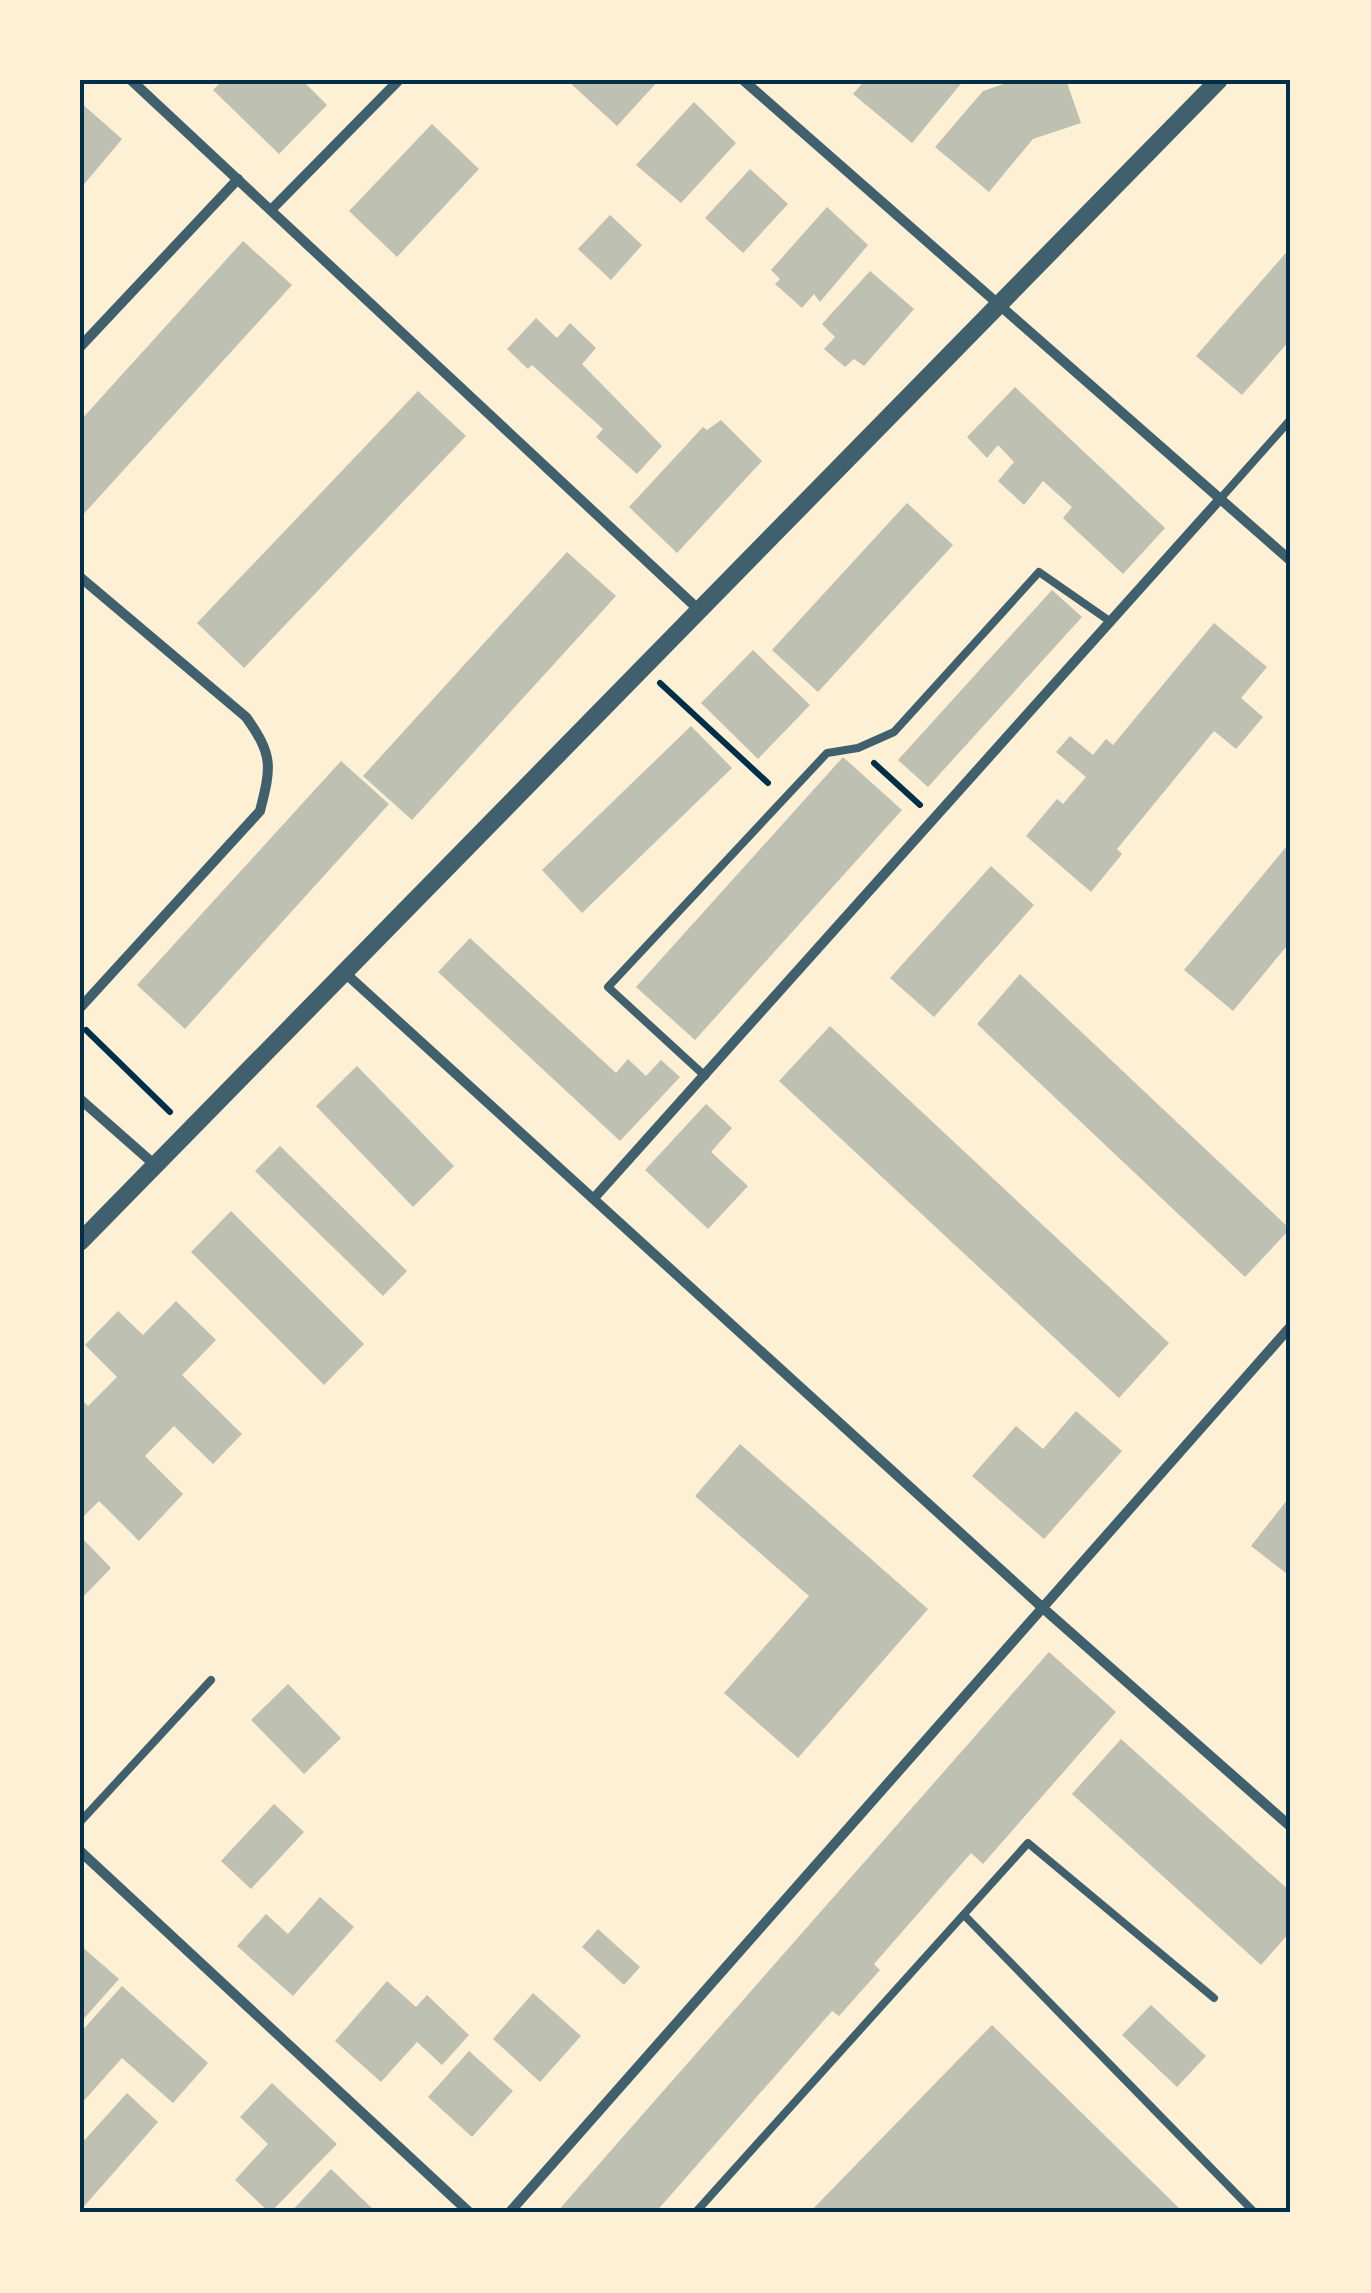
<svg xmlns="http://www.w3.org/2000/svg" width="1371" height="2293" viewBox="0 0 1371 2293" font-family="'IBM Plex Sans',sans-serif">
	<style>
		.building { fill: #bec0b2 }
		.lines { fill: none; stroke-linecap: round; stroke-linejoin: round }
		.path { stroke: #003049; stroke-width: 6 }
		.service { stroke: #3f606c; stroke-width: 8 }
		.minor { stroke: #3f606c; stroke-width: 10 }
		.tertiary { stroke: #3f606c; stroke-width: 18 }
		.neatline { fill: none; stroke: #003049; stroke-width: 4 }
	</style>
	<rect width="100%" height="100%" fill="#fdf0d5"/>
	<!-- building -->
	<g class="building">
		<polygon points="223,80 302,80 327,105 279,154 213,90"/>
		<polygon points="567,80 659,80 617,126"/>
		<polygon points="865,80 964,80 912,143 853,94"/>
		<polygon points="1015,80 1066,80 1081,123 1033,139 989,192 935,147 983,91"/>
		<polygon points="80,102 122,139 80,189"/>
		<polygon points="694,102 736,143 681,203 636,165"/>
		<polygon points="432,124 479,169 397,257 349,211"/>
		<polygon points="750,169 788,204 743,253 705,218"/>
		<polygon points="827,207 868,245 820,302 814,294 802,308 775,284 780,279 771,270"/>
		<polygon points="610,215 642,245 611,280 578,249"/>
		<polygon points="243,241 292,285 80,518 80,421"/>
		<polygon points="1291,247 1291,339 1242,395 1196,356"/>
		<polygon points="870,271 914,309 864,366 854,359 845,367 824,349 835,337 822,324"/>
		<polygon points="536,318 557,338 570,323 596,348 582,364 662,446 637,474 596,437 603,429 532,365 528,369 507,349"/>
		<polygon points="1015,387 1165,528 1123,574 1063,518 1072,507 1043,481 1024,505 998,481 1014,462 998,445 987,458 967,437"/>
		<polygon points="418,391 466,436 244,668 197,623"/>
		<polygon points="721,420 762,461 677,553 629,507 703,427 707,430"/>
		<polygon points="907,503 953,545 818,692 772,650"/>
		<polygon points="567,552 616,596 412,820 363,776"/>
		<polygon points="1052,590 1082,617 928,787 898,760"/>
		<polygon points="1214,623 1267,667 1241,698 1263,717 1236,749 1214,731 1117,849 1122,854 1091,892 1026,836 1057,799 1063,804 1086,777 1056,752 1070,736 1093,755 1106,739 1113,745"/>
		<polygon points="753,650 810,705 758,759 701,703"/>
		<polygon points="691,726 732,768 582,913 542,870"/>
		<polygon points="843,757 902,810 695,1040 636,987"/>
		<polygon points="341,761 389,804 185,1029 137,985"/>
		<polygon points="1291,841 1291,941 1233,1011 1184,970"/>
		<polygon points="991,866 1034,905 934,1017 890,978"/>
		<polygon points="470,938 616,1073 628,1059 646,1076 661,1060 680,1077 620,1141 438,972"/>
		<polygon points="1020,974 1290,1229 1245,1277 977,1024"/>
		<polygon points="830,1026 1169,1343 1119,1398 779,1081"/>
		<polygon points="357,1066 454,1166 413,1207 316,1106"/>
		<polygon points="706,1104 732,1128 711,1152 748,1186 708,1229 645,1170"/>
		<polygon points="280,1146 407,1271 383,1296 255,1171"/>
		<polygon points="231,1211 364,1344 324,1385 191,1252"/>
		<polygon points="176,1301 216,1340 182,1375 242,1434 213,1464 174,1426 145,1456 183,1494 139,1541 99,1501 80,1520 80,1398 88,1406 117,1377 85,1345 118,1311 143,1335"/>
		<polygon points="1076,1411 1122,1451 1044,1539 972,1476 1016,1426 1043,1449"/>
		<polygon points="740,1444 928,1609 798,1758 724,1693 809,1596 695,1496"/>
		<polygon points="1291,1495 1291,1577 1251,1546"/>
		<polygon points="80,1536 111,1568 80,1600"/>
		<polygon points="1049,1652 1116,1712 983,1864 971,1853 874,1964 880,1970 839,2016 832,2011 655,2213 556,2213"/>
		<polygon points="288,1684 341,1738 304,1774 251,1720"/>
		<polygon points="1121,1739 1291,1892 1291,1931 1261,1965 1072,1794"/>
		<polygon points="274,1804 304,1832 251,1889 221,1861"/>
		<polygon points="320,1897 354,1927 293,1996 237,1946 266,1914 288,1934"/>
		<polygon points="598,1929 640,1967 624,1985 582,1947"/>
		<polygon points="80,1945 119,1979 80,2023"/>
		<polygon points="387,1981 416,2007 427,1995 469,2035 442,2065 417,2042 381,2082 335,2041"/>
		<polygon points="122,1986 208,2063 173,2103 122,2058 80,2105 80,2033"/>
		<polygon points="533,1993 581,2036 540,2082 493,2039"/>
		<polygon points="1151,2005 1206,2056 1177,2087 1122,2035"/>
		<polygon points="992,2025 1184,2213 809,2213"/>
		<polygon points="469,2051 513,2091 472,2137 428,2097"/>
		<polygon points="272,2083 337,2144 270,2213 235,2180 268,2144 240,2117"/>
		<polygon points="127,2093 158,2122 80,2211 80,2145"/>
		<polygon points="331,2169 377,2213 290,2213"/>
	</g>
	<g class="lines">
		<!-- path -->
		<g class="path">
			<polyline points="660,683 768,783"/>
			<polyline points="874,763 920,805"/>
			<polyline points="86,1030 170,1112"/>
		</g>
		<!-- service -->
		<g class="service">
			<polyline points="1220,499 1291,419"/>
			<polyline points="705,1076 608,987 827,753 858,748 894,732 1039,572 1111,622"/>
			<polyline points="80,1822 211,1680"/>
			<polyline points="965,1916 1255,2213"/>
			<polyline points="695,2213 1028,1843 1214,1998"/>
		</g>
		<!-- minor -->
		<g class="minor">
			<polyline points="131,80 699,610"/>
			<polyline points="743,80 1291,561"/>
			<polyline points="271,210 399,80"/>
			<polyline points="80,347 238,179"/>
			<path d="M80,577L246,717C274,756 271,767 260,811L80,1008"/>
			<polyline points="344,972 1044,1609 1291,1827"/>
			<polyline points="80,1099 155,1165"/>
			<polyline points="595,1197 1220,499"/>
			<polyline points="80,1851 470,2213"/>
			<polyline points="509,2213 1291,1326"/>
		</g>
		<!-- tertiary -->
		<polyline class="tertiary" points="80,1242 1219,80"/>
	</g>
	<!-- border -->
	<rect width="1371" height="2293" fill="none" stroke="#fdf0d5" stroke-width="165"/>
	<rect x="82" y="82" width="1206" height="2128" class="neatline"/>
</svg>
